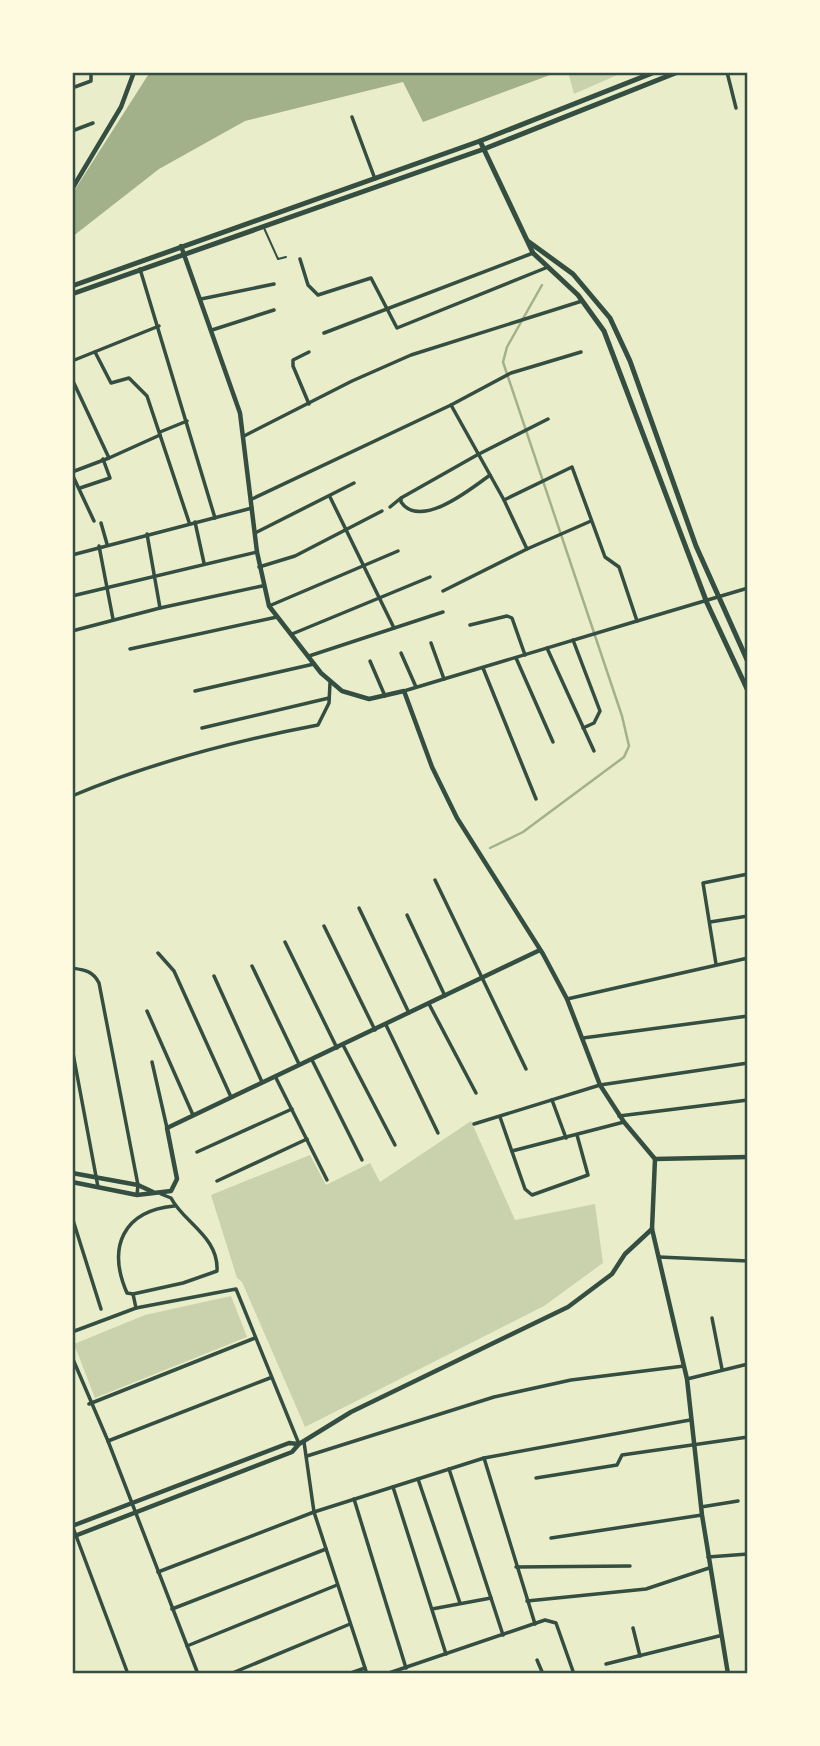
<svg xmlns="http://www.w3.org/2000/svg" width="820" height="1746" viewBox="0 0 820 1746" font-family="'Roboto Serif',serif">
	<style>
		.green { fill: #cad2ad }
		.water { fill: #a3b18a }
		.lines { fill: none; stroke-linecap: round; stroke-linejoin: round }
		.stream { stroke: #a3b18a; stroke-width: 2.5 }
		.service { stroke: #344e41; stroke-width: 2 }
		.minor { stroke: #344e41; stroke-width: 3.5 }
		.tertiary { stroke: #344e41; stroke-width: 4.5 }
		.secondary { stroke: #344e41; stroke-width: 5 }
		.primary { stroke: #344e41; stroke-width: 5 }
		.neatline { fill: none; stroke: #344e41; stroke-width: 2.5 }
	</style>
	<rect width="100%" height="100%" fill="#e9edc9"/>
	<!-- green -->
	<g class="green">
		<polygon points="568,72 624,72 574,94"/>
		<polygon points="471,1121 515,1220 595,1204 603,1263 544,1306 305,1427 242,1282 237,1278 211,1195 310,1155 326,1185 370,1163 380,1182"/>
		<polygon points="231,1296 247,1337 95,1398 74,1344 145,1315"/>
	</g>
	<!-- water -->
	<polygon class="water" points="150,72 551,72 550,75 423,122 403,82 245,121 159,169 72,237 72,194"/>
	<g class="lines">
		<!-- stream -->
		<polyline class="stream" points="490,848 523,832 624,757 629,746 622,716 503,362 507,347 542,285"/>
		<!-- service -->
		<polyline class="service" points="264,228 278,259 286,257"/>
		<!-- minor -->
		<g class="minor">
			<polyline points="727,72 736,108"/>
			<polyline points="72,88 91,81 91,72"/>
			<polyline points="352,117 375,179"/>
			<polyline points="72,131 93,123"/>
			<polyline points="300,259 308,285 318,295 371,278 397,328 548,267"/>
			<polyline points="140,269 215,518"/>
			<polyline points="201,299 274,284"/>
			<polyline points="212,330 274,310"/>
			<polyline points="324,333 533,253"/>
			<polyline points="95,352 111,383 129,378 147,396 189,522"/>
			<polyline points="309,352 293,360 293,366 309,404"/>
			<polyline points="72,361 159,326"/>
			<polyline points="72,379 109,458 72,472"/>
			<polyline points="451,405 504,500 527,549 591,521"/>
			<polyline points="160,432 187,421"/>
			<polyline points="244,436 352,381 411,355 582,301"/>
			<polyline points="109,458 160,435"/>
			<polyline points="72,474 94,521"/>
			<path d="M490,475C471,489 420,530 401,502V498L477,455L548,419"/>
			<polyline points="80,488 110,478 103,459"/>
			<polyline points="330,497 394,628"/>
			<polyline points="252,499 451,405 511,373 581,352"/>
			<polyline points="390,507 401,498"/>
			<polyline points="195,522 204,563"/>
			<polyline points="101,523 107,544"/>
			<polyline points="255,533 354,483"/>
			<polyline points="147,534 160,608"/>
			<polyline points="99,546 113,619"/>
			<polyline points="72,555 252,508"/>
			<polyline points="259,567 295,556 382,511"/>
			<polyline points="443,591 527,549"/>
			<polyline points="72,596 257,552"/>
			<polyline points="269,606 398,551"/>
			<polyline points="637,621 748,588"/>
			<polyline points="470,625 507,616 512,618 525,655"/>
			<polyline points="72,631 160,608 262,586"/>
			<polyline points="292,634 430,577"/>
			<polyline points="573,640 600,711 594,723 583,728"/>
			<polyline points="431,643 444,679"/>
			<polyline points="547,648 594,751"/>
			<polyline points="130,649 277,617"/>
			<polyline points="401,653 416,687"/>
			<polyline points="309,656 443,612"/>
			<polyline points="516,658 553,742"/>
			<polyline points="370,661 385,696"/>
			<polyline points="483,668 536,799"/>
			<polyline points="195,691 314,664"/>
			<polyline points="404,691 637,621 619,567 605,557 572,467 504,500"/>
			<polyline points="202,728 329,698"/>
			<path d="M72,796C150,763 234,741 318,725L329,703L330,683"/>
			<polyline points="435,880 526,1069"/>
			<polyline points="359,908 409,1013"/>
			<polyline points="407,915 445,996"/>
			<polyline points="710,922 748,916"/>
			<polyline points="324,926 375,1030"/>
			<polyline points="285,942 337,1048"/>
			<polyline points="158,953 174,971 231,1097"/>
			<polyline points="716,964 703,883 748,874"/>
			<polyline points="252,966 299,1064"/>
			<path d="M72,968C85,970 93,971 99,983L138,1185L137,1195"/>
			<polyline points="214,976 262,1082"/>
			<polyline points="567,999 748,958"/>
			<polyline points="429,1004 476,1093"/>
			<polyline points="147,1011 193,1115"/>
			<polyline points="386,1025 438,1133"/>
			<polyline points="583,1038 748,1016"/>
			<polyline points="343,1045 395,1145"/>
			<polyline points="72,1048 98,1187"/>
			<polyline points="312,1060 362,1160"/>
			<polyline points="152,1062 167,1128"/>
			<polyline points="276,1078 327,1180"/>
			<polyline points="552,1100 566,1138"/>
			<polyline points="619,1116 748,1100"/>
			<polyline points="500,1117 525,1189 532,1195 588,1175 577,1135"/>
			<polyline points="474,1124 600,1085 748,1063"/>
			<polyline points="512,1151 624,1122"/>
			<polyline points="197,1152 292,1109"/>
			<polyline points="217,1181 307,1139"/>
			<path d="M161,1194L171,1198C184,1223 219,1237 217,1271L183,1283L133,1294L127,1293C107,1247 123,1211 174,1206"/>
			<polyline points="72,1217 101,1309"/>
			<polyline points="659,1257 748,1261"/>
			<polyline points="133,1294 136,1308"/>
			<polyline points="712,1318 722,1369"/>
			<polyline points="72,1332 136,1308 236,1289 299,1444"/>
			<polyline points="72,1357 108,1441 198,1674"/>
			<polyline points="687,1379 748,1364"/>
			<polyline points="89,1404 255,1338"/>
			<polyline points="108,1441 270,1378"/>
			<polyline points="304,1442 314,1512 367,1674"/>
			<polyline points="307,1456 494,1397 571,1380 684,1366"/>
			<polyline points="484,1458 535,1624"/>
			<polyline points="449,1469 503,1635"/>
			<polyline points="536,1478 617,1465 622,1455 748,1437"/>
			<polyline points="418,1479 460,1603"/>
			<polyline points="393,1487 446,1654"/>
			<polyline points="354,1499 406,1668"/>
			<polyline points="701,1507 738,1501"/>
			<polyline points="72,1525 128,1674"/>
			<polyline points="551,1538 702,1515"/>
			<polyline points="708,1557 748,1554"/>
			<polyline points="516,1567 630,1566"/>
			<polyline points="158,1572 314,1512 484,1458 690,1420"/>
			<polyline points="527,1601 646,1589 709,1568"/>
			<polyline points="172,1609 326,1549"/>
			<polyline points="432,1609 491,1598"/>
			<polyline points="633,1628 640,1656"/>
			<polyline points="187,1646 337,1585"/>
			<polyline points="537,1660 543,1674"/>
			<polyline points="606,1664 719,1636"/>
			<polyline points="230,1674 350,1624"/>
			<polyline points="348,1674 365,1668"/>
			<polyline points="386,1674 545,1620 556,1623 574,1674"/>
		</g>
		<!-- tertiary -->
		<g class="tertiary">
			<polyline points="72,189 121,107 134,72"/>
			<polyline points="181,246 240,413 257,552 269,606 321,673 342,691 369,699 404,691 432,767 457,818 543,954 567,999 600,1085 624,1122 655,1159 652,1229 687,1379 702,1515 728,1674"/>
			<polyline points="655,1159 748,1157"/>
			<polyline points="72,1173 138,1185 153,1192"/>
			<polyline points="72,1182 137,1195 171,1191 177,1179 167,1128 540,950"/>
			<polyline points="72,1526 289,1443 298,1444"/>
			<polyline points="72,1537 292,1452 299,1444 351,1412 568,1307 612,1274 625,1254 652,1229"/>
		</g>
		<!-- secondary -->
		<g class="secondary">
			<polyline points="480,141 533,253 578,295 604,331 707,603 748,691"/>
			<polyline points="529,242 573,274 610,318 630,361 696,546 748,662"/>
		</g>
		<!-- primary -->
		<g class="primary">
			<polyline points="72,286 480,141 655,72"/>
			<polyline points="72,294 484,149 678,72"/>
		</g>
	</g>
	<!-- border -->
	<rect width="820" height="1746" fill="none" stroke="#fefae0" stroke-width="147"/>
	<rect x="74" y="74" width="672" height="1598" class="neatline"/>
</svg>
